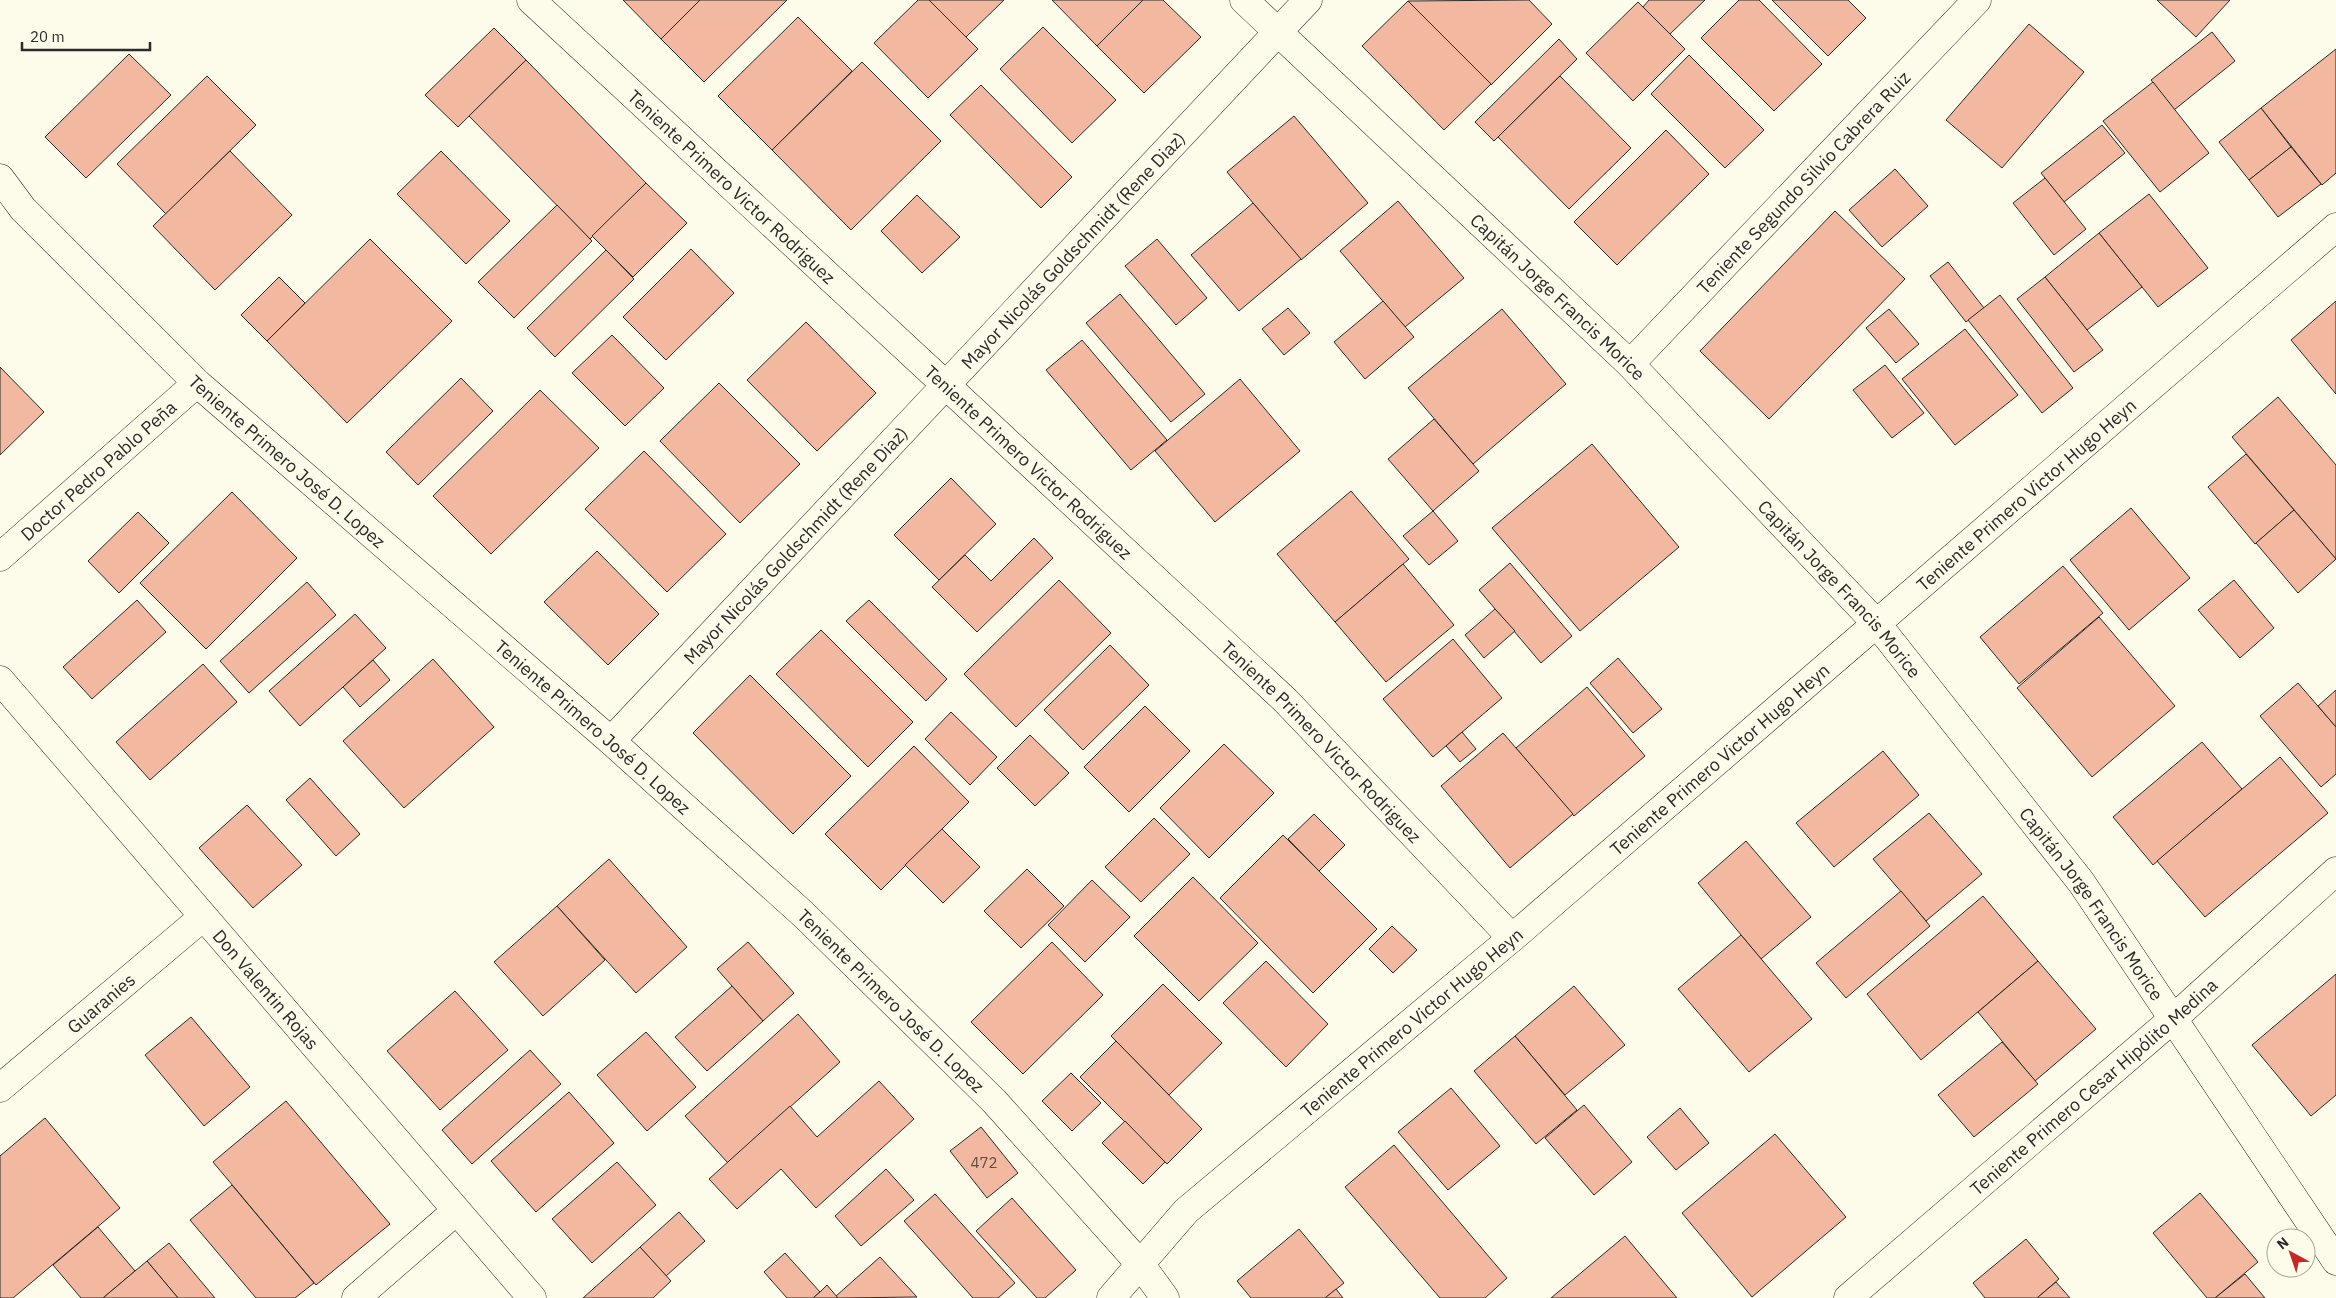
<svg xmlns="http://www.w3.org/2000/svg" width="2336" height="1298" viewBox="0 0 2336 1298" font-family="'IBM Plex Sans',sans-serif">
	<style>
		.building { fill: #f2b8a0; stroke: #2b2b2b }
		.lines { fill: none; stroke-linecap: round; stroke-linejoin: round }
		.minor-casing { stroke: #2b2b2b; stroke-width: 29 }
		.tertiary-casing { stroke: #2b2b2b; stroke-width: 29 }
		.minor { stroke: #fdfbea; stroke-width: 28 }
		.tertiary { stroke: #fdfbea; stroke-width: 28 }
		.labels { text-anchor: middle; dominant-baseline: central; stroke-width: 4; stroke-linejoin: round; paint-order: stroke }
		.number-label { font-size: 15px; fill: #5d4e48 }
		.street-label { font-size: 18px; fill: #2b2b2b; stroke: #fdfbea }
	</style>
	<rect width="100%" height="100%" fill="#fdfbea"/>
	<!-- building -->
	<g class="building">
		<polygon points="623,0 700,0 661,39"/>
		<polygon points="700,0 787,0 704,82 661,39"/>
		<polygon points="918,0 929,0 978,49 928,98 874,43"/>
		<polygon points="929,0 1004,0 966,37"/>
		<polygon points="1052,0 1143,0 1097,46"/>
		<polygon points="1143,0 1163,0 1201,37 1144,93 1097,46"/>
		<polygon points="1529,0 1552,24 1491,85 1408,1"/>
		<polygon points="1649,0 1705,0 1670,34 1643,7"/>
		<polygon points="1739,0 1759,0 1822,64 1774,111 1701,38"/>
		<polygon points="1772,0 1848,0 1866,18 1828,56"/>
		<polygon points="2157,0 2230,0 2196,37"/>
		<polygon points="1408,1 1491,84 1444,130 1362,46"/>
		<polygon points="1638,2 1685,49 1633,101 1586,53"/>
		<polygon points="798,17 852,71 772,150 718,96"/>
		<polygon points="2029,24 2084,72 2002,168 1946,120"/>
		<polygon points="1043,27 1116,100 1072,143 1000,69"/>
		<polygon points="494,28 526,60 458,127 425,95"/>
		<polygon points="2212,32 2235,61 2174,110 2151,80"/>
		<polygon points="1559,39 1577,59 1494,141 1475,122"/>
		<polygon points="2336,49 2336,173 2322,185 2261,108"/>
		<polygon points="129,54 171,95 86,178 45,137"/>
		<polygon points="1689,55 1764,130 1725,168 1651,94"/>
		<polygon points="526,60 646,183 590,239 469,116"/>
		<polygon points="862,62 941,141 851,230 772,150"/>
		<polygon points="207,76 256,125 166,214 117,164"/>
		<polygon points="1560,76 1631,148 1569,209 1498,137"/>
		<polygon points="2153,82 2209,153 2160,192 2103,121"/>
		<polygon points="981,85 1072,177 1041,208 950,115"/>
		<polygon points="2261,108 2291,147 2249,180 2219,142"/>
		<polygon points="1294,116 1368,203 1301,260 1227,172"/>
		<polygon points="2102,125 2125,153 2064,202 2041,173"/>
		<polygon points="1666,130 1709,174 1617,265 1574,222"/>
		<polygon points="2291,147 2321,184 2278,217 2249,180"/>
		<polygon points="230,151 292,215 215,290 153,226"/>
		<polygon points="441,151 510,221 466,264 397,194"/>
		<polygon points="1895,169 1928,206 1882,247 1849,210"/>
		<polygon points="2045,178 2086,229 2054,255 2013,203"/>
		<polygon points="646,183 687,223 633,277 592,236"/>
		<polygon points="2149,194 2208,268 2158,307 2099,233"/>
		<polygon points="917,195 960,237 922,273 881,231"/>
		<polygon points="1398,201 1464,278 1405,327 1340,251"/>
		<polygon points="1253,203 1301,259 1239,311 1191,255"/>
		<polygon points="557,205 592,241 514,318 478,282"/>
		<polygon points="1835,211 1905,279 1769,419 1700,351"/>
		<polygon points="2099,233 2142,287 2087,330 2045,277"/>
		<polygon points="370,239 452,321 347,423 267,341"/>
		<polygon points="1157,239 1207,298 1176,325 1125,266"/>
		<polygon points="691,249 734,293 666,360 623,317"/>
		<polygon points="606,250 634,279 555,357 527,328"/>
		<polygon points="1948,262 1984,308 1966,322 1930,276"/>
		<polygon points="279,277 305,303 267,341 241,315"/>
		<polygon points="2045,277 2103,350 2074,372 2017,299"/>
		<polygon points="1120,294 1205,394 1171,422 1086,323"/>
		<polygon points="2000,295 2073,388 2042,413 1968,320"/>
		<polygon points="1383,301 1414,337 1365,379 1334,342"/>
		<polygon points="2336,301 2336,394 2291,340"/>
		<polygon points="1288,308 1310,333 1284,355 1262,329"/>
		<polygon points="1502,309 1566,384 1473,464 1408,388"/>
		<polygon points="1889,309 1919,344 1896,363 1866,328"/>
		<polygon points="806,322 876,393 817,451 747,380"/>
		<polygon points="1965,329 2018,395 1955,445 1902,379"/>
		<polygon points="612,335 664,388 625,426 572,373"/>
		<polygon points="1082,340 1167,440 1131,470 1046,370"/>
		<polygon points="1885,365 1924,413 1892,438 1853,390"/>
		<polygon points="0,367 44,412 0,455"/>
		<polygon points="461,378 493,411 418,485 386,452"/>
		<polygon points="1240,379 1300,451 1215,522 1155,451"/>
		<polygon points="719,383 800,464 740,523 660,441"/>
		<polygon points="540,390 599,448 491,554 433,496"/>
		<polygon points="2278,397 2336,465 2336,559 2232,437"/>
		<polygon points="1434,419 1479,471 1433,511 1388,459"/>
		<polygon points="1592,444 1679,547 1580,631 1492,528"/>
		<polygon points="644,451 726,534 667,592 585,509"/>
		<polygon points="2246,454 2294,510 2255,544 2208,487"/>
		<polygon points="951,478 996,524 939,580 894,535"/>
		<polygon points="1351,491 1409,559 1335,622 1277,554"/>
		<polygon points="232,492 297,558 206,649 140,583"/>
		<polygon points="2131,508 2190,578 2129,630 2070,560"/>
		<polygon points="2294,510 2336,559 2298,593 2256,543"/>
		<polygon points="1433,511 1458,541 1429,565 1403,536"/>
		<polygon points="138,512 169,543 119,593 88,561"/>
		<polygon points="1034,538 1053,558 977,632 932,587 965,555 991,581"/>
		<polygon points="597,551 659,614 608,665 544,602"/>
		<polygon points="1510,563 1572,636 1541,663 1479,590"/>
		<polygon points="1403,564 1454,625 1386,682 1335,622"/>
		<polygon points="2063,566 2103,613 2019,684 1980,637"/>
		<polygon points="1059,580 1111,633 1016,727 964,674"/>
		<polygon points="2234,580 2274,628 2240,658 2198,610"/>
		<polygon points="307,582 336,615 249,693 220,661"/>
		<polygon points="137,600 166,632 92,699 63,667"/>
		<polygon points="869,600 947,679 926,701 846,621"/>
		<polygon points="1495,609 1515,631 1484,658 1465,635"/>
		<polygon points="355,614 386,648 300,726 269,691"/>
		<polygon points="2099,617 2175,706 2092,777 2017,688"/>
		<polygon points="821,630 913,722 868,767 776,674"/>
		<polygon points="1453,639 1502,698 1433,757 1383,699"/>
		<polygon points="1110,645 1149,685 1083,750 1044,710"/>
		<polygon points="1618,658 1662,709 1633,733 1590,683"/>
		<polygon points="433,659 494,727 404,808 343,741"/>
		<polygon points="373,660 390,680 360,707 343,687"/>
		<polygon points="203,664 237,702 150,780 116,742"/>
		<polygon points="750,675 851,776 793,834 693,733"/>
		<polygon points="2298,683 2336,727 2336,774 2321,787 2260,716"/>
		<polygon points="1587,687 1645,756 1574,816 1516,748"/>
		<polygon points="2336,690 2336,727 2318,706"/>
		<polygon points="1145,706 1190,751 1129,812 1084,767"/>
		<polygon points="951,712 997,757 970,785 925,739"/>
		<polygon points="1462,732 1476,749 1460,762 1446,746"/>
		<polygon points="1503,733 1573,814 1510,868 1441,786"/>
		<polygon points="1030,735 1069,773 1035,806 997,768"/>
		<polygon points="2202,742 2242,789 2153,865 2113,817"/>
		<polygon points="1224,744 1274,793 1209,858 1160,808"/>
		<polygon points="914,746 969,802 881,890 825,834"/>
		<polygon points="1883,751 1919,795 1834,867 1796,823"/>
		<polygon points="2280,757 2328,813 2205,917 2157,861"/>
		<polygon points="310,778 360,834 336,856 286,800"/>
		<polygon points="247,805 302,865 253,908 199,848"/>
		<polygon points="1929,813 1982,874 1926,921 1873,859"/>
		<polygon points="1314,814 1345,845 1319,871 1288,839"/>
		<polygon points="1154,818 1190,854 1141,902 1105,867"/>
		<polygon points="942,829 980,867 943,903 905,865"/>
		<polygon points="1283,835 1377,929 1313,993 1220,898"/>
		<polygon points="1746,841 1811,917 1761,959 1698,883"/>
		<polygon points="609,859 687,947 636,993 557,906"/>
		<polygon points="1027,869 1064,906 1021,948 984,911"/>
		<polygon points="1193,877 1258,943 1199,1001 1134,936"/>
		<polygon points="1092,880 1130,917 1085,962 1048,925"/>
		<polygon points="1901,891 1930,926 1846,998 1816,963"/>
		<polygon points="1983,896 2038,961 1921,1060 1867,994"/>
		<polygon points="557,906 605,960 543,1016 494,962"/>
		<polygon points="1392,926 1417,950 1393,973 1369,949"/>
		<polygon points="1741,935 1812,1019 1749,1072 1678,989"/>
		<polygon points="748,942 794,993 763,1021 717,969"/>
		<polygon points="1052,942 1103,995 1023,1074 971,1022"/>
		<polygon points="1266,961 1328,1024 1286,1067 1223,1003"/>
		<polygon points="2038,961 2096,1029 2035,1081 1978,1012"/>
		<polygon points="2336,974 2336,1095 2311,1116 2252,1045"/>
		<polygon points="1163,984 1222,1043 1169,1095 1111,1036"/>
		<polygon points="732,986 763,1021 707,1071 675,1037"/>
		<polygon points="1574,986 1625,1045 1565,1095 1515,1036"/>
		<polygon points="455,991 508,1050 440,1110 387,1051"/>
		<polygon points="798,1014 840,1062 728,1163 685,1116"/>
		<polygon points="191,1017 250,1087 204,1126 145,1055"/>
		<polygon points="646,1032 696,1087 647,1131 597,1075"/>
		<polygon points="1515,1036 1577,1110 1536,1144 1474,1071"/>
		<polygon points="1116,1041 1202,1129 1167,1164 1080,1077"/>
		<polygon points="2002,1042 2038,1084 1974,1137 1938,1095"/>
		<polygon points="530,1050 561,1084 472,1164 442,1130"/>
		<polygon points="1071,1073 1101,1103 1072,1131 1042,1101"/>
		<polygon points="879,1081 914,1119 816,1208 781,1169 737,1209 709,1179 790,1106 817,1137"/>
		<polygon points="1451,1088 1500,1146 1448,1190 1398,1132"/>
		<polygon points="569,1092 614,1143 536,1212 491,1161"/>
		<polygon points="286,1101 390,1224 316,1285 213,1162"/>
		<polygon points="1584,1105 1632,1162 1594,1195 1545,1138"/>
		<polygon points="1680,1108 1709,1143 1676,1170 1647,1137"/>
		<polygon points="45,1118 120,1208 13,1298 0,1298 0,1156"/>
		<polygon points="1125,1121 1165,1162 1143,1184 1102,1143"/>
		<polygon points="981,1127 1018,1173 987,1198 950,1151"/>
		<polygon points="1775,1134 1846,1217 1752,1297 1682,1213"/>
		<polygon points="1394,1145 1507,1278 1485,1298 1440,1298 1345,1187"/>
		<polygon points="617,1162 656,1205 592,1263 552,1219"/>
		<polygon points="886,1169 914,1200 861,1246 835,1216"/>
		<polygon points="232,1185 314,1283 295,1298 256,1298 190,1220"/>
		<polygon points="2200,1193 2258,1262 2215,1298 2207,1298 2153,1233"/>
		<polygon points="935,1194 1015,1283 998,1298 973,1298 904,1221"/>
		<polygon points="1012,1198 1076,1270 1045,1298 1037,1298 976,1231"/>
		<polygon points="679,1212 705,1241 666,1276 640,1247"/>
		<polygon points="98,1227 135,1271 103,1298 81,1298 53,1265"/>
		<polygon points="1299,1229 1344,1283 1325,1298 1251,1298 1237,1281"/>
		<polygon points="1625,1236 1677,1298 1551,1298"/>
		<polygon points="2026,1239 2059,1279 2037,1298 1985,1298 1973,1283"/>
		<polygon points="169,1243 215,1298 178,1298 147,1261"/>
		<polygon points="640,1247 671,1281 653,1298 583,1298"/>
		<polygon points="785,1253 820,1292 813,1298 787,1298 764,1272"/>
		<polygon points="880,1257 917,1297 838,1298 836,1296"/>
		<polygon points="147,1261 178,1298 103,1298 135,1271"/>
		<polygon points="2245,1274 2265,1298 2215,1298"/>
		<polygon points="2056,1282 2070,1298 2037,1298"/>
		<polygon points="827,1285 838,1298 813,1298 820,1292"/>
		<polygon points="1336,1289 1343,1298 1325,1298"/>
	</g>
	<g class="lines">
		<!-- minor casing -->
		<g class="minor-casing">
			<g id="minor">
				<path id="s1" d="M531,0L1285,700L1512,938"/>
				<path id="s2" d="M1244,0L1630,364L1877,624L2081,882L2336,1261"/>
				<path id="s3" d="M1630,364L1977,0"/>
				<path id="s4" d="M0,557L197,383"/>
				<path id="s5" d="M0,680L532,1298"/>
				<path id="s6" d="M611,741L1308,0"/>
				<path id="s7" d="M0,1088L203,917"/>
				<polyline points="356,1298 456,1211"/>
				<path id="s8" d="M1111,1298L1186,1211L1512,938L2336,227"/>
				<path id="s9" d="M1848,1298L2174,1018L2336,871"/>
			</g>
		</g>
		<!-- tertiary casing -->
		<g class="tertiary-casing">
			<g id="tertiary">
				<path id="s10" d="M0,178L23,209L197,383L611,741L803,914L994,1101L1141,1265L1165,1298"/>
			</g>
		</g>
		<!-- minor -->
		<use href="#minor" class="minor"/>
		<!-- tertiary -->
		<use href="#tertiary" class="tertiary"/>
	</g>
	<g class="labels">
		<!-- number labels -->
		<g class="number-label">
			<text x="984" y="1162">472</text>
		</g>
		<!-- street labels -->
		<g class="street-label">
			<text stroke="none"><textPath href="#s3" startOffset="251">Teniente Segundo Silvio Cabrera Ruiz</textPath></text>
			<text stroke="none"><textPath href="#s1" startOffset="274">Teniente Primero Victor Rodriguez</textPath></text>
			<text stroke="none"><textPath href="#s6" startOffset="674">Mayor Nicolás Goldschmidt (Rene Diaz)</textPath></text>
			<text stroke="none"><textPath href="#s2" startOffset="432">Capitán Jorge Francis Morice</textPath></text>
			<text stroke="none"><textPath href="#s10" startOffset="404">Teniente Primero José D. Lopez</textPath></text>
			<text stroke="none"><textPath href="#s1" startOffset="679">Teniente Primero Victor Rodriguez</textPath></text>
			<text stroke="none"><textPath href="#s4" startOffset="131">Doctor Pedro Pablo Peña</textPath></text>
			<text stroke="none"><textPath href="#s8" startOffset="1219">Teniente Primero Victor Hugo Heyn</textPath></text>
			<text stroke="none"><textPath href="#s6" startOffset="269">Mayor Nicolás Goldschmidt (Rene Diaz)</textPath></text>
			<text stroke="none"><textPath href="#s2" startOffset="838">Capitán Jorge Francis Morice</textPath></text>
			<text stroke="none"><textPath href="#s10" startOffset="809">Teniente Primero José D. Lopez</textPath></text>
			<text stroke="none"><textPath href="#s1" startOffset="1084">Teniente Primero Victor Rodriguez</textPath></text>
			<text stroke="none"><textPath href="#s8" startOffset="814">Teniente Primero Victor Hugo Heyn</textPath></text>
			<text stroke="none"><textPath href="#s2" startOffset="1242">Capitán Jorge Francis Morice</textPath></text>
			<text stroke="none"><textPath href="#s5" startOffset="408">Don Valentin Rojas</textPath></text>
			<text stroke="none"><textPath href="#s10" startOffset="1214">Teniente Primero José D. Lopez</textPath></text>
			<text stroke="none"><textPath href="#s7" startOffset="132">Guaranies</textPath></text>
			<text stroke="none"><textPath href="#s8" startOffset="409">Teniente Primero Victor Hugo Heyn</textPath></text>
			<text stroke="none"><textPath href="#s9" startOffset="324">Teniente Primero Cesar Hipólito Medina</textPath></text>
		</g>
	</g>
	<!-- north arrow -->
	<g transform="translate(2291 1253) rotate(320)"><circle r="24" fill="#fdfbea" stroke="#a9a89e"/>
	<path d="M0-4L9 19L0 12L-9 19Z" fill="#c62828"/>
	<text y="-8" font-size="14" font-weight="bold" text-anchor="middle" fill="#2b2b2b">N</text>
	</g>
	<!-- scale -->
	<path d="M22 42v8h128v-8" fill="none" stroke="#2b2b2b" stroke-width="2.5"/>
	<text x="30" y="42" font-size="15" fill="#2b2b2b" stroke="#fdfbea" stroke-width="4" paint-order="stroke">20 m</text>
</svg>
